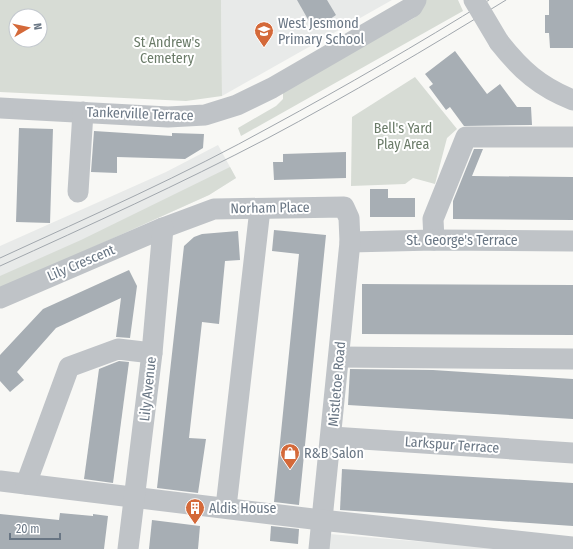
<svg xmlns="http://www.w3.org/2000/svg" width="573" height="549" viewBox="0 0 573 549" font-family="'Fira Sans Condensed',sans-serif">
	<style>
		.built { fill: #e8eae9 }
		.green { fill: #d7dcd5; fill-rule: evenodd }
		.building { fill: #a7aeb4 }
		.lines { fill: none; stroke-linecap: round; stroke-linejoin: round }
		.minor { stroke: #bfc3c7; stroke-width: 21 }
		.tram { stroke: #a1a7ad; stroke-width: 1 }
		.minor-bridge { stroke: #bfc3c7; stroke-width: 21 }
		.labels { text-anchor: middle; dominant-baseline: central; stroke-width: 4; stroke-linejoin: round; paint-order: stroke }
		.poi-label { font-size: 14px; fill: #697684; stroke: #fff; text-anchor: start }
		.park-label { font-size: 14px; fill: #6a7b68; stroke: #fff }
		.street-label { font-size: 14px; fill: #697684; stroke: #fff }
	</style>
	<rect width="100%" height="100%" fill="#f8f8f5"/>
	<!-- built -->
	<g class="built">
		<polygon points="221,0 392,0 222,96"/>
		<polygon points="218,145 236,178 209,195 0,289 0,246 166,172"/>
		<polygon points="329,534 510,549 328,549"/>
	</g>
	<!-- green -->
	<g class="green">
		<path d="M0,0H221L222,96L186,101L0,92ZM16,16H40V40H16Z"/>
		<polygon points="423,0 458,0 463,11 241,136 238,128 276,106 283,99 283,90 414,18 421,10"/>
		<polygon points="415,77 457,129 447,138 435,184 413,178 405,184 351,186 352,117"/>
		<polygon points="230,167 236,178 209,195 0,289 0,276 81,240"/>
	</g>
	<!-- building -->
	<g class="building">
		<polygon points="297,0 327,0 336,15 314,30"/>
		<polygon points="549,0 573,0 573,48 550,48 549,33 545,33 545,15 549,15"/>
		<polygon points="455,51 487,94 500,84 517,107 531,107 532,125 464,126 450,107 446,110 429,87 433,84 425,74"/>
		<polygon points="19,128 53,129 50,223 16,222"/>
		<polygon points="94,131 172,136 172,133 204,134 203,148 185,159 117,157 117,173 91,172"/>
		<polygon points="474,149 483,149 472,176 573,177 573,220 453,219 453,201"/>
		<polygon points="346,152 346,178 274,180 273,162 283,162 283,154"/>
		<polygon points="370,189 388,189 388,198 415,198 415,217 370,217"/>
		<polygon points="274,230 326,235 299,505 274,502 299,254 272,251"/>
		<polygon points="238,231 240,260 225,261 219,324 202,322 189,438 206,439 198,493 157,488 184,246 194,237 202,234"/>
		<polygon points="129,270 137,286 130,338 116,337 121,298 56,328 17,372 24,380 10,392 0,381 0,355 43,309"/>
		<polygon points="362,284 573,285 573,335 362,334"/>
		<polygon points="119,361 129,362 113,483 84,479 99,369"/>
		<polygon points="350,369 433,370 573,379 573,419 348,405"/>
		<polygon points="342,469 573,483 573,526 340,510"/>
		<polygon points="60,513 93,516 93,514 108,516 104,549 0,549 0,514 59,520"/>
		<polygon points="152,520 200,526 198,549 149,549"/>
		<polygon points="271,526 299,529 298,544 270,541"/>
	</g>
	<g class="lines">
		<!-- minor -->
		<g class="minor">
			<path d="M499,42C521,70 540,87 573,100"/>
			<polyline points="0,108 168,117 205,115 237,105 272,88 412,7 416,0"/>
			<polyline points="78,192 83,112"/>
			<polyline points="434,240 433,219 466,137 573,137"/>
			<polyline points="350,242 434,240 573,241"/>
			<polyline points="0,298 163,228 214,209 344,207 349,218 350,242 319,549"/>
			<polyline points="339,357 573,359"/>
			<polyline points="332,437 573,453"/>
			<polyline points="0,481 321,520 573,547"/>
			<polyline points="26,484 69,367 118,349 152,353"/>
			<polyline points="226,507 260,209"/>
			<polyline points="128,549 152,353 163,228"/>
		</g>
		<!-- tram -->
		<g class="tram">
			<path d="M0,258C91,216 184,175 272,126C346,86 418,44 489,0"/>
			<path d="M0,266C90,225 180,184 268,138C349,95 428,48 506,0"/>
		</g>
		<!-- minor-bridge -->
		<polyline class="minor-bridge" points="474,0 499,42"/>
	</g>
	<!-- icons -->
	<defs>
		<g id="school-pin" transform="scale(1)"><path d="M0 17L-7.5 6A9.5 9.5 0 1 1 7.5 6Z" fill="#d46939" stroke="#fff"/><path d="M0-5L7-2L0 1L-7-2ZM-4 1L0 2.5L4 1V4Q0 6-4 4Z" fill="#fff"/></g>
		<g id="shop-pin" transform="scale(1)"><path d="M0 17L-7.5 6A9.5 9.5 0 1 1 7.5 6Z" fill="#d46939" stroke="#fff"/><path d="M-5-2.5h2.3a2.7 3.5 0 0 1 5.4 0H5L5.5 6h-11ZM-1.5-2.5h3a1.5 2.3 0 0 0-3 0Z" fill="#fff"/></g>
		<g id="building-pin" transform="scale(1)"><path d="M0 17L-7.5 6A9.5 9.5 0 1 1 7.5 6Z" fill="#d46939" stroke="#fff"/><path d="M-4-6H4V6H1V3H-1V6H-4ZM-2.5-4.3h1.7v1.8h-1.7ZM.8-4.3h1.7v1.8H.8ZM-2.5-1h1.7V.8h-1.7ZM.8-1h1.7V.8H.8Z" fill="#fff"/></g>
	</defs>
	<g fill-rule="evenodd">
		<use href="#school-pin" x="264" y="31"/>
		<use href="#shop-pin" x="290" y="453"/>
		<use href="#building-pin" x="195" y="508"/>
	</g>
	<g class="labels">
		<!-- poi labels -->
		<g class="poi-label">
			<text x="278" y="23">West Jesmond<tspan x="278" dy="16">Primary School</tspan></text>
			<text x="304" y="453">R&amp;B Salon</text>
			<text x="209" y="508">Aldis House</text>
		</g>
		<!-- park labels -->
		<g class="park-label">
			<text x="167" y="42">St Andrew's<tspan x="167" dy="16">Cemetery</tspan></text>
			<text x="403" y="128">Bell's Yard<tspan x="403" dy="16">Play Area</tspan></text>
		</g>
		<!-- street labels -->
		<g class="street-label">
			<text transform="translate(140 114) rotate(2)">Tankerville Terrace</text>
			<text transform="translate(270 208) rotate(-1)">Norham Place</text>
			<text x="462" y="240">St. George's Terrace</text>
			<text transform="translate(81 263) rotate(-23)">Lily Crescent</text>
			<text transform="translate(337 384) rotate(-85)">Mistletoe Road</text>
			<text transform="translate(148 389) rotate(-84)">Lily Avenue</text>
			<text transform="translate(452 445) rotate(4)">Larkspur Terrace</text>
		</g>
	</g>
	<!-- north arrow -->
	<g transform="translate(28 28) rotate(81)"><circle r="19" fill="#ffffff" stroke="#c3c8ce"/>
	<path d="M0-3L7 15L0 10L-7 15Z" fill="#d46939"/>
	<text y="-6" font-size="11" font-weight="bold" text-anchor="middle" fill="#697684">N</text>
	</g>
	<!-- scale -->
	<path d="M10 533v6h50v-6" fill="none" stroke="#697684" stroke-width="2"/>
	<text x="16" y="533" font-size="12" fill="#697684" stroke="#ffffff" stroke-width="3" paint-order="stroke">20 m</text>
</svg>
